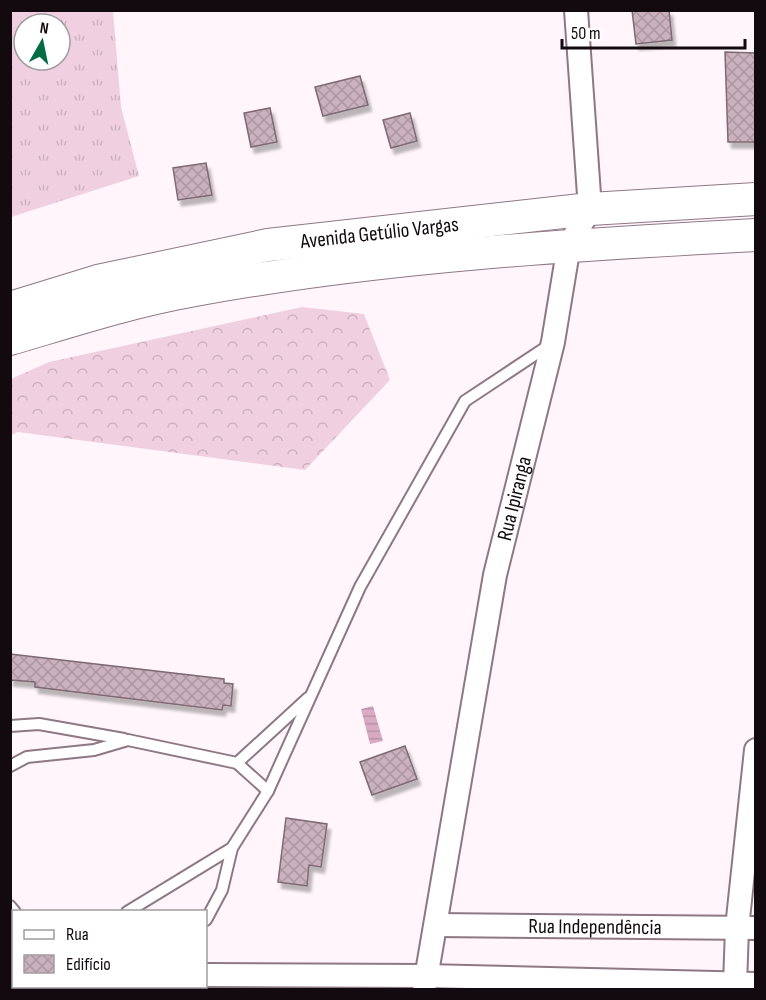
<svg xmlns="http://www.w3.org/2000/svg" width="766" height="1000" viewBox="0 0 766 1000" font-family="'Sofia Sans Condensed',sans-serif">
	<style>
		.grass { fill: url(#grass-tufts); fill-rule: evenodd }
		.forest { fill: url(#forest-crowns) }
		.water { fill: url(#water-rules) }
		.building { fill: url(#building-cross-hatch); stroke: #7f6974; stroke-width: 1.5; filter: url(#shadow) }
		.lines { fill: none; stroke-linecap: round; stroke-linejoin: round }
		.service-casing { stroke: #8e7883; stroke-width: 14 }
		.minor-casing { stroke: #8e7883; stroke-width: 26 }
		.secondary-casing { stroke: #8e7883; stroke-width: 34 }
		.service { stroke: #fff; stroke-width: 10 }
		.minor { stroke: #fff; stroke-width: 22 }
		.secondary { stroke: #fff; stroke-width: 32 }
		.labels { text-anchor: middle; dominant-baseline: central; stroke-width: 4.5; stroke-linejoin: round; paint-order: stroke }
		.street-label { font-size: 21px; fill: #120a0e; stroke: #fff }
	</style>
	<defs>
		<pattern id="grass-tufts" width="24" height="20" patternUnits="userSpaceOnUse" patternTransform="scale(1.5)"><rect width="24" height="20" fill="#f0d0e0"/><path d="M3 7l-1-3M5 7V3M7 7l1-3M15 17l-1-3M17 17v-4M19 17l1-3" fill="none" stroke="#cdb1bf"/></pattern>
		<pattern id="forest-crowns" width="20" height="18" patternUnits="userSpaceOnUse" patternTransform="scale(1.5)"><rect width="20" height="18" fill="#f0d0e0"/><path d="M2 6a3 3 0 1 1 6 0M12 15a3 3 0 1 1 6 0" fill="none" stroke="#cdb1bf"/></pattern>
		<pattern id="water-rules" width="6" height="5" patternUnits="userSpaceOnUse" patternTransform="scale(1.5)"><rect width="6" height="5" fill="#d8abc3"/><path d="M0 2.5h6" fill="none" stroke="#b892a6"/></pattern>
		<pattern id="building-cross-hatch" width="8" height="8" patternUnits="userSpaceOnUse" patternTransform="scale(1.5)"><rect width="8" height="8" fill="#c9b1bd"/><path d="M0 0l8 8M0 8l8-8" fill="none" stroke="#ac97a1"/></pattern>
		<filter id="shadow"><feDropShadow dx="3.5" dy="6" stdDeviation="1.5" flood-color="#0004"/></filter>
	</defs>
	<rect width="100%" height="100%" fill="#fff5fa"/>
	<!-- grass -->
	<path class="grass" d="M10,11H113L121,107L139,176L11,217ZM24,24H60V60H24Z"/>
	<!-- forest -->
	<polygon class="forest" points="302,307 364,314 390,380 305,470 18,432 11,435 11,379 49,362"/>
	<!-- water -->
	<polygon class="water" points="373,706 383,741 370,744 361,709"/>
	<!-- building -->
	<g class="building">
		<polygon points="632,10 669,10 672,40 636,44"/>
		<polygon points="725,52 756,53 756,142 728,142"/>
		<polygon points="360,76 368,105 323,116 315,87"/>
		<polygon points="270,108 277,142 251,147 244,113"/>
		<polygon points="410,113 417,141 391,148 383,120"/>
		<polygon points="206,163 212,195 178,200 173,168"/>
		<polygon points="10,654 224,679 224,683 233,684 231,706 223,705 222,710 35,687 35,682 10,680"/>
		<polygon points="405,746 417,779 372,795 360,762"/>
		<polygon points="286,818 327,824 321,867 309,865 307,886 278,882"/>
	</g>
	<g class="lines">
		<!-- service casing -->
		<g class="service-casing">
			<g id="service">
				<polyline points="10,726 39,724 124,739"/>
				<polyline points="237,763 268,791"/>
				<polyline points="10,766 27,757 94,750 128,740 237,763 308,698"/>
				<polyline points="10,906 15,912"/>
				<polyline points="127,912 232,848 268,791 360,587 465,401 551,344"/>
				<polyline points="206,920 222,890 232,848"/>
				<polyline points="10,933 14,933"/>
				<polyline points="140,990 142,986"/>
			</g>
		</g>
		<!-- minor casing -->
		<g class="minor-casing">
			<g id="minor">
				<path id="s1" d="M436,925L756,928"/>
				<polyline points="208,975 426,976 756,984"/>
				<polyline points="735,985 737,928 756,750"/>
				<path id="s2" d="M424,990L495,575L553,342L569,245L590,209L576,10"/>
			</g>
		</g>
		<!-- secondary casing -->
		<g class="secondary-casing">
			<g id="secondary">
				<path id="s3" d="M10,308L98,281L268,245L590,209L756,199"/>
				<path d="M10,339C71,321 132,301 195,290C380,256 568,245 756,235"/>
			</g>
		</g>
		<!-- service -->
		<use href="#service" class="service"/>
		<!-- minor -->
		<use href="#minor" class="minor"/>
		<!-- secondary -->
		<use href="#secondary" class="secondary"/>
	</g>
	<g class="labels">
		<!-- street labels -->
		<g class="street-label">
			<text stroke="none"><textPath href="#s3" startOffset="378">Avenida Getúlio Vargas</textPath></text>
			<text stroke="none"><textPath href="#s2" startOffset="500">Rua Ipiranga</textPath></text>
			<text stroke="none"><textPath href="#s1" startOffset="159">Rua Independência</textPath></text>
		</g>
	</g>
	<!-- border -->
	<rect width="766" height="1000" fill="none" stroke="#120a0e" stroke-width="24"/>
	<!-- legend -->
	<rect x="12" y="910" width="195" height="78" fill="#ffffff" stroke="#a09d9f" stroke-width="1.5"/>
	<rect x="24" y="930" width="30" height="9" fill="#ffffff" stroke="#a09d9f" stroke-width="1.5"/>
	<text x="66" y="940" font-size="18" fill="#120a0e">Rua</text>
	<rect x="24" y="955" width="30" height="18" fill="url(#building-cross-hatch)" stroke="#a09d9f" stroke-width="1.5"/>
	<text x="66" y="970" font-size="18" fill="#120a0e">Edifício</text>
	<!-- north arrow -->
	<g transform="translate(42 42) rotate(9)"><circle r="28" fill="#ffffff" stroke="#a09d9f" stroke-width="1.5"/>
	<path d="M0-4.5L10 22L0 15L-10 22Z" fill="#026d44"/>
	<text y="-9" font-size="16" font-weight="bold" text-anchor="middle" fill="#120a0e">N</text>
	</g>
	<!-- scale -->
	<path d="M562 39v9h183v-9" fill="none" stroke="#120a0e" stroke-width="3"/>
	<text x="571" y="39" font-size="18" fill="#120a0e" stroke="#ffffff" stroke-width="4.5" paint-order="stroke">50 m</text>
</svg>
